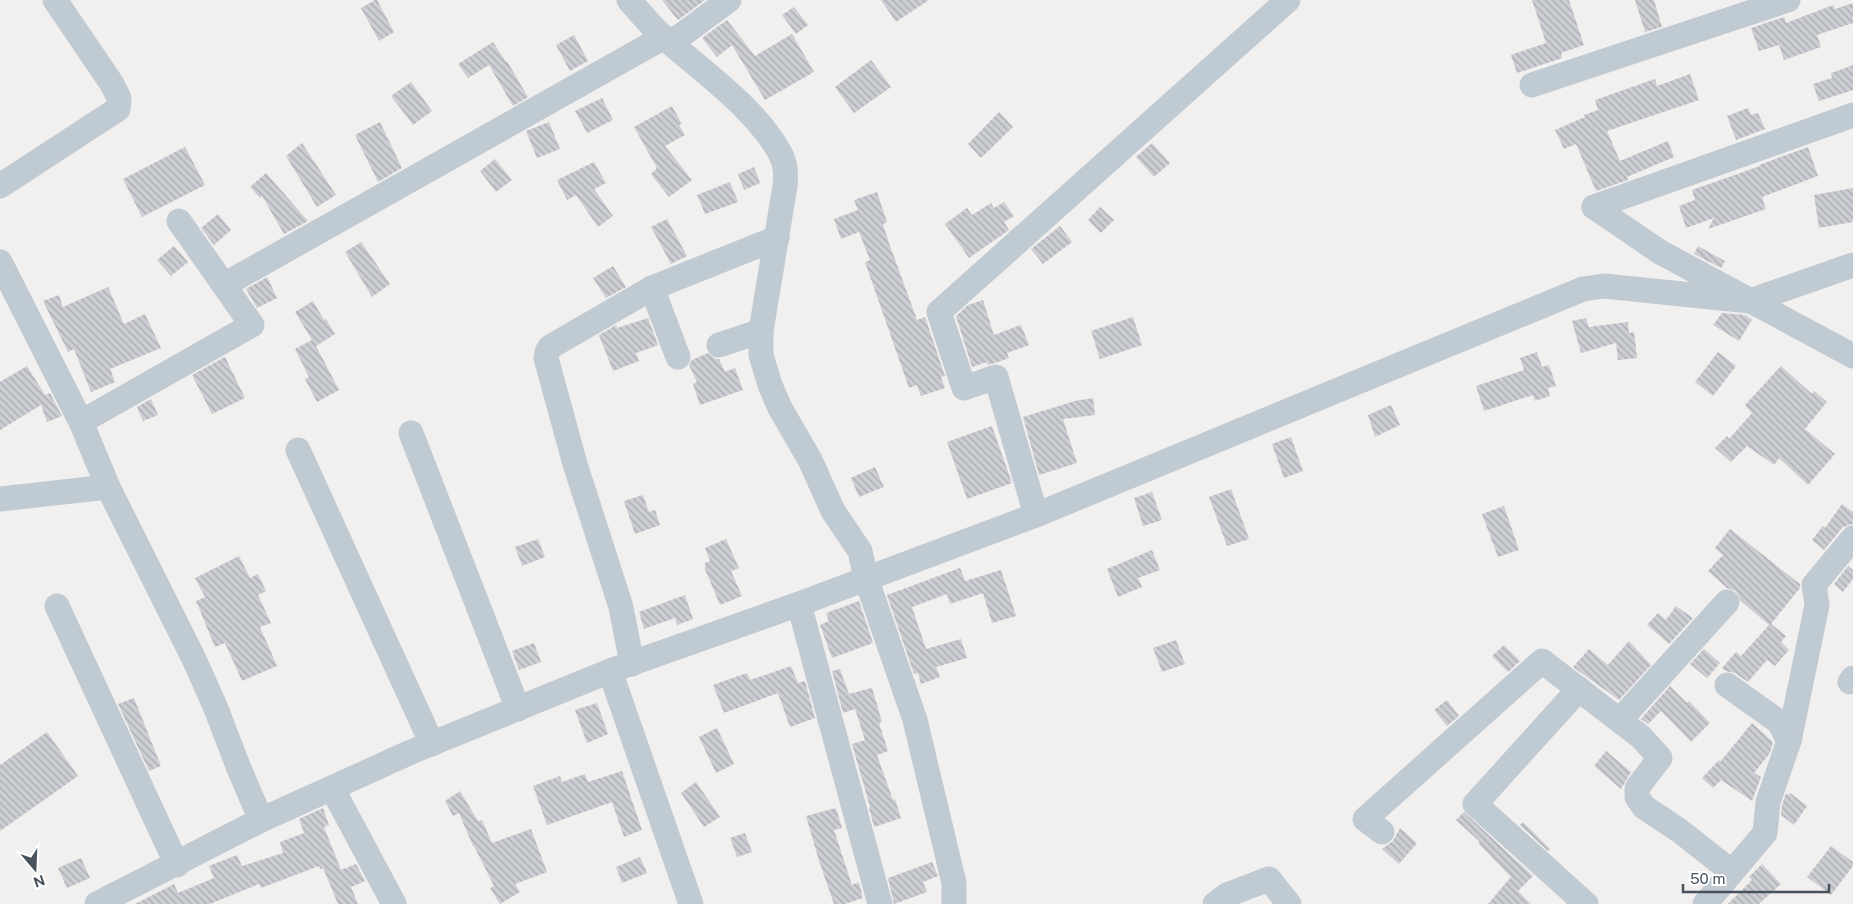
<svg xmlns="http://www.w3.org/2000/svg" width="1853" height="904" viewBox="0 0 1853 904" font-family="'Public Sans',sans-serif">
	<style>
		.building { fill: url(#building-back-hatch) }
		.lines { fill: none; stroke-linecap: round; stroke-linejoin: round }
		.minor { stroke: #c0cad2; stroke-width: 25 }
	</style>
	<defs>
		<pattern id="building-back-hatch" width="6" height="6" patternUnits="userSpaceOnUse" patternTransform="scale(1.25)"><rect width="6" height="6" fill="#ccced4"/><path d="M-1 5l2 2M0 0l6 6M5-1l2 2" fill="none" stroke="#a7aaaf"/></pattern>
	</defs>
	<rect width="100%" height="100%" fill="#f2efef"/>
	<!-- building -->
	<g class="building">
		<polygon points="375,0 377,0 394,32 379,41 361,8"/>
		<polygon points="662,0 705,0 678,20"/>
		<polygon points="881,0 929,0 896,22"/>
		<polygon points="1532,0 1569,0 1584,45 1561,53 1562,58 1517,73 1511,55 1546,43"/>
		<polygon points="1635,0 1654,0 1662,27 1645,32"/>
		<polygon points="1853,3 1853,23 1817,35 1821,47 1784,60 1779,45 1759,51 1751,28 1784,17 1786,23 1833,5 1835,9"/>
		<polygon points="794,7 808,25 796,34 782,15"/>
		<polygon points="727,20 755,56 792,34 814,72 765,100 732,45 717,57 702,38"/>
		<polygon points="574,35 588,61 570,71 556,45"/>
		<polygon points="493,42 506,62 507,61 528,97 513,106 489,65 468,78 458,64"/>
		<polygon points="871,60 891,87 854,113 835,87"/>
		<polygon points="1853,65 1853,90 1819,101 1813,84 1832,78 1831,73"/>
		<polygon points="1690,74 1699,100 1607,131 1620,161 1668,141 1674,157 1627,177 1628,180 1596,191 1576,144 1564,149 1555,130 1585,117 1584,115 1598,110 1595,100 1655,79 1657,86"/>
		<polygon points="411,82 432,111 413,125 391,96"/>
		<polygon points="602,98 613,120 587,133 575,111"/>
		<polygon points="672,106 682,124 679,125 685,135 665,146 692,180 669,197 651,174 657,168 634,127"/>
		<polygon points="1748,108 1751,115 1758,113 1765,129 1736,140 1727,116"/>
		<polygon points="999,112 1013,127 981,158 968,144"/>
		<polygon points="380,122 402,168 378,182 355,135"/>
		<polygon points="549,122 560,149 537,158 526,131"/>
		<polygon points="302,143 336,195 317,207 286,156"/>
		<polygon points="1152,143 1170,163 1154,177 1136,157"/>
		<polygon points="185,147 205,185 142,217 123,179"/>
		<polygon points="1808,147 1818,176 1762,197 1766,209 1708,229 1714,218 1686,228 1679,206 1695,200 1692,190 1760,166 1759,165"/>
		<polygon points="495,159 512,180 496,192 480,171"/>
		<polygon points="594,162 606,183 594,189 613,216 598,227 576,195 567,200 557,180"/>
		<polygon points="754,167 760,183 744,190 738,174"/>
		<polygon points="266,173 308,221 284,234 262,196 260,198 250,187"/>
		<polygon points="730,182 738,202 705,214 697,195"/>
		<polygon points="1853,188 1853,222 1819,228 1814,195"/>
		<polygon points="877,192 887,222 883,224 889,243 917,320 925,317 945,376 941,377 945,388 921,396 917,385 909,388 865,262 870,260 859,232 841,239 834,219 858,210 854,200"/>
		<polygon points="1004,202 1014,216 1004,222 1009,230 969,258 945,224 967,208 972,215 991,203 994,208"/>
		<polygon points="1100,207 1114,220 1101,233 1088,220"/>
		<polygon points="218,214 231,230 214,245 201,228"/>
		<polygon points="667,219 687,256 671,264 651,227"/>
		<polygon points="1060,226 1072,242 1043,264 1031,249"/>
		<polygon points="361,242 390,284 372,297 345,252"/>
		<polygon points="174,246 188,262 171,276 157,260"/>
		<polygon points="1698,246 1725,261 1721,268 1694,254"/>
		<polygon points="613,266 626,287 606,298 593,278"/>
		<polygon points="267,277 277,298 257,308 246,289"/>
		<polygon points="108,287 124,324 145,314 161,348 110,369 115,382 91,392 74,349 68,352 43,301 59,295 63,307"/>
		<polygon points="983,300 994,335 1021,325 1029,345 1007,353 1009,358 995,363 988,365 987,362 972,367 956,316 968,305"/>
		<polygon points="313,301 324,320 326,319 335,334 316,346 339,390 317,402 305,379 309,377 295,349 312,340 295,312"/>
		<polygon points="1722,313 1745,315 1752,320 1739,341 1713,325"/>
		<polygon points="1133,317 1142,345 1100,359 1091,331"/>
		<polygon points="648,318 658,345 636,353 639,361 613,371 599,335 616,325 617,328"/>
		<polygon points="1586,318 1589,327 1628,322 1629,333 1634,332 1637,358 1618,360 1616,343 1581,353 1572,321"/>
		<polygon points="1537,352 1542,367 1549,365 1556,386 1548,388 1550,396 1535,401 1533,395 1484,411 1476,386 1524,370 1520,358"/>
		<polygon points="1718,352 1736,366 1713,396 1695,382"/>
		<polygon points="708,353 716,359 719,359 725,372 735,368 743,390 700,405 693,384 697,382 689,365 692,360"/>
		<polygon points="225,357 245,398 212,414 192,375"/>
		<polygon points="27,366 45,395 50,393 62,416 47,422 41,405 0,430 0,382"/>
		<polygon points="1781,366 1812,394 1814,391 1827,402 1805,429 1835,454 1808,485 1779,458 1774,465 1747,446 1731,462 1715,448 1727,436 1729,439 1752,413 1745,405"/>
		<polygon points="1093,398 1095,415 1063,419 1077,463 1039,475 1023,417 1075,401"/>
		<polygon points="151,399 158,415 143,421 137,407"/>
		<polygon points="1391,405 1400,425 1375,437 1368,415"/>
		<polygon points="992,426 1012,483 967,499 947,442"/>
		<polygon points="1291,437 1303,471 1284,478 1272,444"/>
		<polygon points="875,467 884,487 859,497 851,478"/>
		<polygon points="1231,489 1249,539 1227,546 1209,497"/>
		<polygon points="1152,492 1162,520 1143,526 1134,498"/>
		<polygon points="643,495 649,512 655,510 660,525 635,534 624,501"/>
		<polygon points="1842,504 1853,512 1853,524 1848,525 1842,528 1824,550 1812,540 1823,526 1825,528"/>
		<polygon points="1504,506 1519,550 1498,557 1482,514"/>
		<polygon points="1730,529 1800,584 1800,588 1771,624 1786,636 1781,642 1789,650 1775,666 1767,660 1748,682 1735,673 1726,671 1722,668 1736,652 1741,656 1769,625 1741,601 1736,591 1727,588 1708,571 1723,555 1715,548"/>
		<polygon points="538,539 545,557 522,566 515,547"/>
		<polygon points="726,539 739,568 731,571 742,596 720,605 705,569 705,563 710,561 705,548"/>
		<polygon points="1152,550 1160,570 1138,578 1142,587 1118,597 1107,569"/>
		<polygon points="239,556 250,578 258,574 266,591 258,595 271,623 260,627 277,666 242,681 225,643 215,647 196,601 205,597 195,578"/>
		<polygon points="1848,566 1853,570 1853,579 1843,592 1834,584"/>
		<polygon points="960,568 965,581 1001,570 1016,616 992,623 983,593 950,604 947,594 912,607 926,649 961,639 967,658 936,667 940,677 921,684 918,673 914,674 887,595"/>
		<polygon points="685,595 693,619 677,625 675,618 644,629 639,612"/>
		<polygon points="859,601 873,643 832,658 820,625 829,621 826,613"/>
		<polygon points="1676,606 1693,618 1669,644 1647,625 1658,613 1666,620"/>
		<polygon points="1176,640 1185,664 1162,672 1153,648"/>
		<polygon points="1629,641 1651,665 1619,700 1573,667 1589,649 1608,665"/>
		<polygon points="534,643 541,662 519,670 512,651"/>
		<polygon points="1504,645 1520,661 1508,672 1492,656"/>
		<polygon points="1704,649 1720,663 1707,678 1690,664"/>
		<polygon points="791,666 798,683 805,681 815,718 790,727 778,693 724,713 713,685 747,673 750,680"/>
		<polygon points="840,669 849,694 872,688 882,722 879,723 888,751 877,755 893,800 895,799 901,818 874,827 869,807 870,807 852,744 865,740 855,709 843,713 832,671"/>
		<polygon points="1670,686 1687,703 1689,701 1710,723 1691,742 1661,711 1648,724 1641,719"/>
		<polygon points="134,698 161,766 149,771 118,704"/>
		<polygon points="1447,700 1459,716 1447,726 1434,710"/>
		<polygon points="597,703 608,734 587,743 575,710"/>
		<polygon points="1752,723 1773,742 1770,753 1754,773 1761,777 1752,801 1721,780 1713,788 1702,778 1719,760 1720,762"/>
		<polygon points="717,728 734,764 716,773 699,737"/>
		<polygon points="47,732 78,776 0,831 0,765"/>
		<polygon points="1606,751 1631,772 1621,789 1594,766"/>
		<polygon points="622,771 642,830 624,837 612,802 547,825 533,786 560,776 562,782 585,774 588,782"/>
		<polygon points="696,782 720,817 704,827 681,793"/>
		<polygon points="460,791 478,821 482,820 492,843 531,829 547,872 515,884 520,892 500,904 490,888 494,886 474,846 473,846 459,813 453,816 445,801"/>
		<polygon points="1786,793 1789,795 1790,793 1807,806 1794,825 1781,815 1782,805"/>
		<polygon points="323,808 329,825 324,827 341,870 356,864 365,881 351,887 358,904 338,904 323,868 320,869 319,866 261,888 259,884 210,904 135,904 174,884 178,893 214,878 209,866 237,855 242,866 283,853 280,842 304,833 299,819"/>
		<polygon points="836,808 842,828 834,830 852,885 859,882 863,898 845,904 834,904 819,861 806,816"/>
		<polygon points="1464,812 1533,876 1518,891 1531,904 1488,904 1511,877 1478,843 1480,842 1456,820"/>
		<polygon points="1523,822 1550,849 1548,851 1520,825"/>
		<polygon points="1400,828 1417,843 1399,864 1382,849 1393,841"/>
		<polygon points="745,833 752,852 737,857 730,838"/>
		<polygon points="1831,846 1853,862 1853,866 1831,895 1807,877"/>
		<polygon points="640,857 647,873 622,883 616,867"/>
		<polygon points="81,858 90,878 67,888 58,868"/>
		<polygon points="932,862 938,876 923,882 927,892 894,904 888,878"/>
		<polygon points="1762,864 1781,884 1759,904 1728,904 1752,880 1749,877"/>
	</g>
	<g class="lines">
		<!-- minor -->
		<g class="minor">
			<path d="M629,0C639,11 649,24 660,34C699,69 755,107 780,153C786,164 786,174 785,186L761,331V355L770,385L780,408L810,460L833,511L860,551L866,578L915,720L954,883V904"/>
			<polyline points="671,43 729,0"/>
			<polyline points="1532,85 1788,0"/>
			<polyline points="0,186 118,109 119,98 112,84 55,0"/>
			<polyline points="1594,207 1660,252 1853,356"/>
			<polyline points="1594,207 1853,115"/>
			<polyline points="0,262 81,422 108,487 193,657 215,706 238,766 261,820"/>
			<polyline points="224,285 664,37"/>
			<polyline points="652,288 678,357"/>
			<polyline points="719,345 761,331"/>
			<polyline points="81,422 252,325 179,221"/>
			<polyline points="411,433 518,709"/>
			<polyline points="298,450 432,744"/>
			<polyline points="0,499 108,487"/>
			<polyline points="1036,515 996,377 964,388 939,312 1288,0"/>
			<polyline points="799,604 880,904"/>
			<polyline points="57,606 177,865"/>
			<polyline points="632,664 621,607 575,464 546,358 547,352 550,347 652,288 777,238"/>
			<polyline points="610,671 691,904"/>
			<polyline points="1850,682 1853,678"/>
			<polyline points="1579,689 1475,804 1586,904"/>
			<polyline points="1620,720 1727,602"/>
			<polyline points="1789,741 1817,605 1814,585 1853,538"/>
			<polyline points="332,788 394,904"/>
			<polyline points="1382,832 1365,819 1542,661 1641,737 1660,758 1637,788 1637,797 1644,807 1680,831 1732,872"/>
			<polyline points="97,904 261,820 411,752 610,671 799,604 1036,515 1583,289 1604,286 1750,301 1853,265"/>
			<polyline points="1215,904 1227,895 1269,879 1289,904"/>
			<polyline points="1705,904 1765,833 1768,802 1789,741 1779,722 1727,685"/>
		</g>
	</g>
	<!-- north arrow -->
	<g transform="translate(35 869) rotate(161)" stroke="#ffffff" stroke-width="4" paint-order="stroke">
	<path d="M0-4L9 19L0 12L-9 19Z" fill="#47525d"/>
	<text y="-8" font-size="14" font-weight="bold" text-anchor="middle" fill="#47525d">N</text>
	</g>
	<!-- scale -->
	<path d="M1683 884v8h146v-8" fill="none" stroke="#47525d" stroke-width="2.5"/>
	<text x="1690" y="884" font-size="15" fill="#47525d" stroke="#ffffff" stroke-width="4" paint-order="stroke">50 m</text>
</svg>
